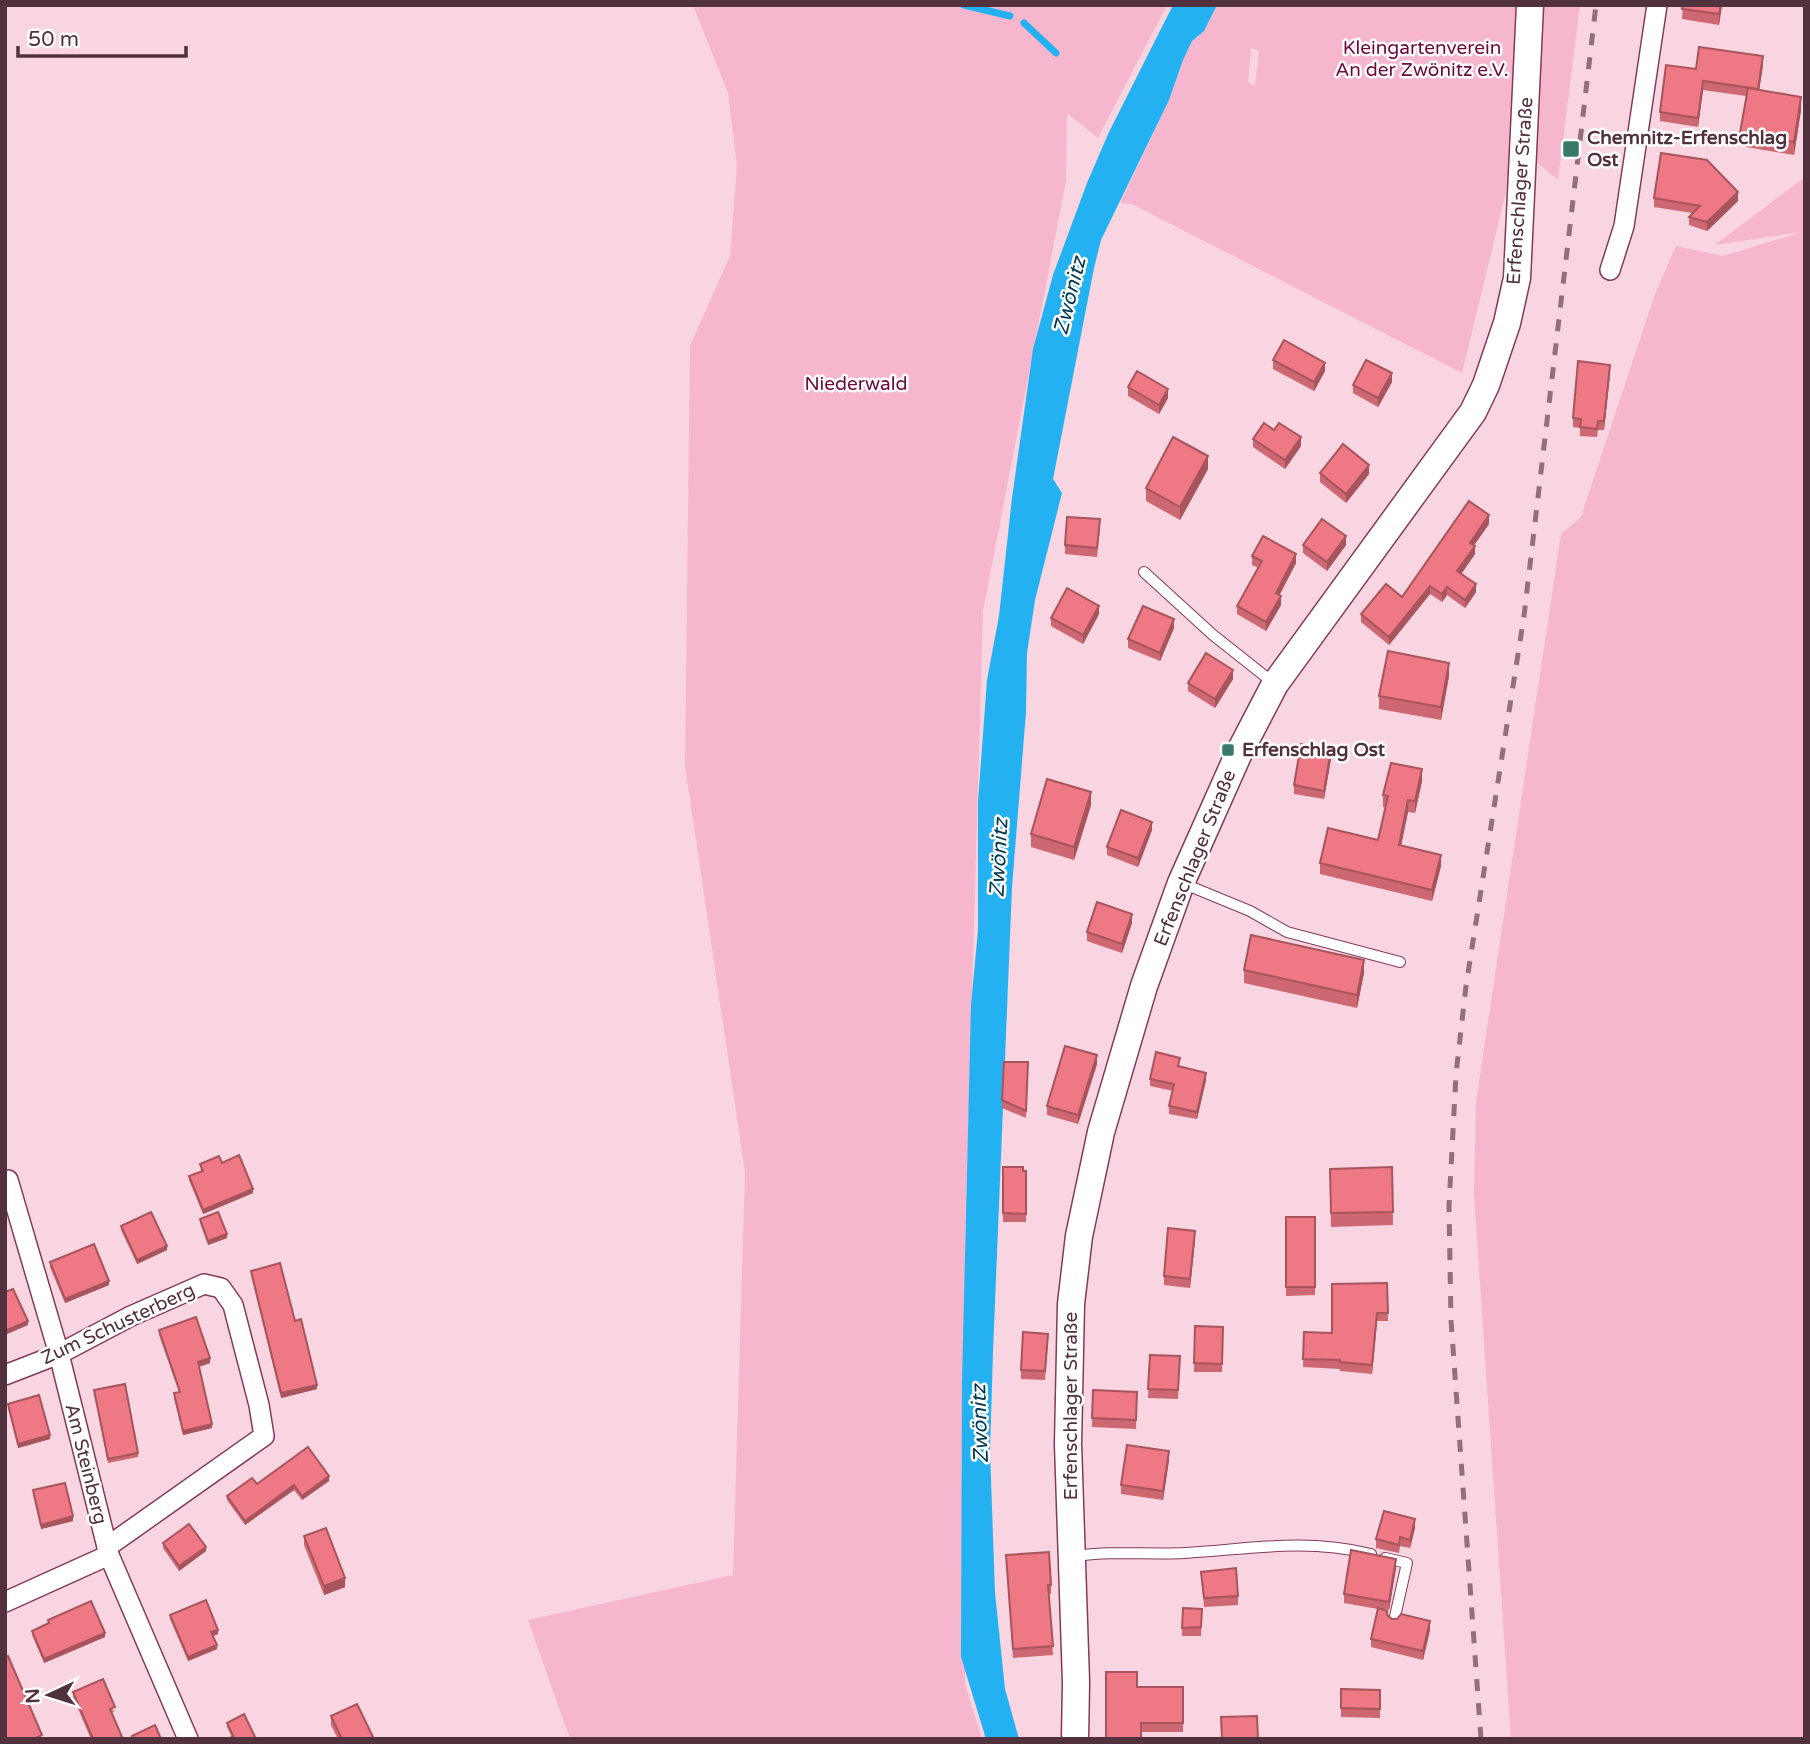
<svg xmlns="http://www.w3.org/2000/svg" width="1810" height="1744" viewBox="0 0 1810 1744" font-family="'Varela Round',sans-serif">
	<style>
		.green { fill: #f5b6ce; fill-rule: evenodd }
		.water { fill: #23b1f1 }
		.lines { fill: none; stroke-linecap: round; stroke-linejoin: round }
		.stream { stroke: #23b1f1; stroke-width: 7 }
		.service-casing { stroke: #833b5a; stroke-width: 12 }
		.minor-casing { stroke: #833b5a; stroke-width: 22 }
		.secondary-casing { stroke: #833b5a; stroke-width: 29 }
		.service { stroke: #fff; stroke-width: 10 }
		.minor { stroke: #fff; stroke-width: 19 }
		.secondary { stroke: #fff; stroke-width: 26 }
		.rail { stroke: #916f7c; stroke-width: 5; stroke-dasharray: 12 12; stroke-linecap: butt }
		.wall { fill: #cd6772 }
		.shaded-wall { fill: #a7545c }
		.building { fill: #ee7884; stroke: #a7545c; stroke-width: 2 }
		.poi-dot { fill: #387969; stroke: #fff; stroke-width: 2.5 }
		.labels { text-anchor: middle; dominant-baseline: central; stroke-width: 5; stroke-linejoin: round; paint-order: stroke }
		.park-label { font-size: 19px; fill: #6e0740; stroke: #fff }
		.poi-label { font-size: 19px; font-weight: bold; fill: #52313e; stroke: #fff; text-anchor: start }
		.street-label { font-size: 19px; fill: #52313e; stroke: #fff }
		.water-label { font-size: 21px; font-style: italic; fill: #003953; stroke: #fff }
	</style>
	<rect width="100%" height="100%" fill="#f8d5e1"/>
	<!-- green -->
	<g class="green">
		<polygon points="693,5 1167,5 1098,138 1067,113 1066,181 983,611 965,1238 965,1684 982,1739 570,1739 528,1620 733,1575 745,1172 685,766 690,346 730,256 737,166 728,93"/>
		<path d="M1217,5H1580L1558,180L1536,162L1510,175L1462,373L1132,204L1120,203L1169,100L1183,60L1192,41L1204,31ZM1251,48L1259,51L1255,86L1248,82Z"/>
		<polygon points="1805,177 1805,1739 1511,1739 1474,1195 1476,1102 1561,534 1581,517 1655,294 1676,246 1723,256 1802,232 1715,245"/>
	</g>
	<!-- water -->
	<polygon class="water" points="1173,5 1217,5 1204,31 1192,41 1183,60 1169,100 1101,240 1094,268 1053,479 1062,493 1035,600 1027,653 1026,712 1012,887 993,1352 990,1451 995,1593 1005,1689 1019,1739 986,1739 961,1657 962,1381 971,1005 978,930 978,802 987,680 999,616 1012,498 1033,349 1053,275 1087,183 1109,132"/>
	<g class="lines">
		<!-- stream -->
		<g class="stream">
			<polyline points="964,5 1010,16"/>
			<polyline points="1024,23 1056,53"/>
		</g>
		<!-- service casing -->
		<g class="service-casing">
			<g id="service">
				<polyline points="1144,572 1213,635 1275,684"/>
				<polyline points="1182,883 1250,911 1287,932 1400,962"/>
				<path d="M1072,1557C1109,1550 1147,1555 1185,1553C1251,1549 1304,1538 1371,1554"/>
				<polyline points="1385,1558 1407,1563 1394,1621"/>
			</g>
		</g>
		<!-- minor casing -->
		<g class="minor-casing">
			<g id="minor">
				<polyline points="1610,270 1624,226 1657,5"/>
				<polyline points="8,1180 59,1354 109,1555 188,1739"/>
				<polyline points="5,1375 59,1354 131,1316 204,1284 221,1288 233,1305 259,1405 264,1436 107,1547"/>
				<polyline points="5,1602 109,1555"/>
			</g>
		</g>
		<!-- secondary casing -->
		<g class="secondary-casing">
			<polyline id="secondary" points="1075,1739 1076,1682 1068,1444 1071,1304 1079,1236 1101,1132 1144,986 1181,883 1238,755 1275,684 1473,412 1486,385 1507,323 1517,278 1530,5"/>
		</g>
		<!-- service -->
		<use href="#service" class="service"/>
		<!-- minor -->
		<use href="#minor" class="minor"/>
		<!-- secondary -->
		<use href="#secondary" class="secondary"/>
		<!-- rail -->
		<polyline class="rail" points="1481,1739 1451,1320 1449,1206 1456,1074 1466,986 1524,616 1596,5"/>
	</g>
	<!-- wall -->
	<g class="wall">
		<polygon points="1683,5 1722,5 1719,25 1682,19"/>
		<polygon points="1763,65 1759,90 1801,110 1794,155 1740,146 1740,133 1746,96 1703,90 1698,127 1660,121 1660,112 1696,69"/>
		<polygon points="1654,198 1738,201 1707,231 1689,225 1689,217 1692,213 1654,207"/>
		<polygon points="1273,360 1325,371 1314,391 1273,369"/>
		<polygon points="1610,374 1604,430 1598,430 1597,437 1580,436 1580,428 1573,427 1573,418"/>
		<polygon points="1392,382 1378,407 1353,393 1353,385"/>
		<polygon points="1128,387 1168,398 1159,414 1128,396"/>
		<polygon points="1274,430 1301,446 1285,469 1253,447 1253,439"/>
		<polygon points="1208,469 1180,520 1146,501 1146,488"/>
		<polygon points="1320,473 1369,474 1346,503 1320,482"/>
		<polygon points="1489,524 1474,545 1475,554 1461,574 1476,592 1465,608 1447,595 1442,602 1430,594 1389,645 1361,622 1361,614 1402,597"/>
		<polygon points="1100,528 1097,557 1065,554 1065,545"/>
		<polygon points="1303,545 1346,545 1327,571 1303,553"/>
		<polygon points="1252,556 1296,563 1279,595 1281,605 1266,631 1237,614 1237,606 1259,568 1252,565"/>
		<polygon points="1099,614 1083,644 1051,626 1051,618"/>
		<polygon points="1174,628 1160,661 1128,648 1128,639"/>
		<polygon points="1449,676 1441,720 1379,709 1379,696"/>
		<polygon points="1233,679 1215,708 1188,691 1188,683"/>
		<polygon points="1331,759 1324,799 1294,794 1294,785"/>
		<polygon points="1422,781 1415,813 1408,812 1401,845 1441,866 1432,901 1320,874 1320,863 1378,840 1385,807 1383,807 1383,795"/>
		<polygon points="1091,805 1074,860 1031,847 1031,834"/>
		<polygon points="1152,830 1138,867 1107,855 1107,847"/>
		<polygon points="1132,923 1122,953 1087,941 1087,932"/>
		<polygon points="1244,970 1364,973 1357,1008 1244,983"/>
		<polygon points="1004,1062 1028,1062 1026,1118 1002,1108"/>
		<polygon points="1097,1064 1078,1124 1047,1115 1047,1106"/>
		<polygon points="1180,1066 1206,1080 1197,1119 1169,1114 1169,1106 1173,1091 1150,1086 1150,1079"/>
		<polygon points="222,1163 253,1193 203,1214 189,1180 189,1176 201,1171 200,1164"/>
		<polygon points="1003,1167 1026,1171 1026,1222 1003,1222"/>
		<polygon points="1392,1167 1393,1225 1331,1227 1330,1182"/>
		<polygon points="1286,1217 1315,1217 1315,1295 1286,1296"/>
		<polygon points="200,1219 227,1238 208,1245 200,1223"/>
		<polygon points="121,1226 167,1250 137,1264 121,1230"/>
		<polygon points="1195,1239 1190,1288 1164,1285 1164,1276"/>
		<polygon points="50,1262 109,1285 65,1303 50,1267"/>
		<polygon points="251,1271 295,1321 317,1389 281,1398 251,1275"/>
		<polygon points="1387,1283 1388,1321 1377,1321 1372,1374 1340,1371 1340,1369 1303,1367 1304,1332 1332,1333"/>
		<polygon points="1195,1326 1223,1327 1222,1372 1194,1372"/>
		<polygon points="159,1330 210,1363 199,1367 212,1428 183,1435 174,1398 174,1393 179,1392 159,1335"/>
		<polygon points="1048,1342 1045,1380 1021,1379 1021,1370"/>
		<polygon points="1150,1355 1180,1356 1178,1399 1148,1398"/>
		<polygon points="94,1390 138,1453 138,1457 108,1463"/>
		<polygon points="1093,1390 1137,1392 1136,1429 1092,1427"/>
		<polygon points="8,1404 50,1439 18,1448 8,1408"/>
		<polygon points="1169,1460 1163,1500 1121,1494 1121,1485"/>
		<polygon points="329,1481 302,1500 294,1490 245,1525 227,1500 227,1496 257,1484"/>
		<polygon points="33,1490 73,1521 41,1529 33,1494"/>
		<polygon points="1415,1528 1410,1548 1400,1546 1399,1553 1376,1548 1376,1539"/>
		<polygon points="304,1536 345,1587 324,1595 304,1545"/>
		<polygon points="163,1543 206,1551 179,1571 163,1548"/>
		<polygon points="1006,1555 1051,1585 1051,1594 1049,1594 1053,1655 1013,1658"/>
		<polygon points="1396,1568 1389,1610 1381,1609 1392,1619 1430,1630 1423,1660 1371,1647 1371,1639 1378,1609 1344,1603 1344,1594"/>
		<polygon points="1201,1572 1238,1596 1238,1605 1204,1607"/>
		<polygon points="1183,1608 1202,1609 1201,1636 1182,1636"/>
		<polygon points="170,1615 218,1634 213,1636 217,1649 188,1661 170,1619"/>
		<polygon points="48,1620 105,1637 44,1663 32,1635 32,1631 48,1624"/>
		<polygon points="1137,1687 1183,1687 1183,1732 1141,1732"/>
		<polygon points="1341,1689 1380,1690 1380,1718 1341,1717"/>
		<polygon points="73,1692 115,1711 112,1712 122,1739 91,1739 73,1697"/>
		<polygon points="331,1716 374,1739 338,1739 331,1725"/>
		<polygon points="227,1723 256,1739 232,1737 227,1727"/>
	</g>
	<!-- shaded-wall -->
	<g class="shaded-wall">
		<polygon points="1721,5 1722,5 1719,25 1719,14"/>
		<polygon points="1763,56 1763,65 1758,98 1758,89"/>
		<polygon points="1703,81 1703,90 1698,127 1698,118"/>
		<polygon points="1801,97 1801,110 1794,155 1794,142"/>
		<polygon points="1738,192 1738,201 1707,231 1707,222"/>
		<polygon points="1325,363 1325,371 1314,391 1314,382"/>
		<polygon points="1610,365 1610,374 1604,430 1604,421"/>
		<polygon points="1392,373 1392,382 1378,407 1378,398"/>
		<polygon points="1168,389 1168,398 1159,414 1159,405"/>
		<polygon points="1301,437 1301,446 1285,469 1285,460"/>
		<polygon points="1208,456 1208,469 1180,520 1180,507"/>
		<polygon points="1369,465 1369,474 1346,503 1346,494"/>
		<polygon points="1489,515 1489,524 1470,551 1470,543"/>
		<polygon points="1346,536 1346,545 1327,571 1327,562"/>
		<polygon points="1475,546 1475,554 1457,580 1457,571"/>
		<polygon points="1296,554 1296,563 1276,602 1276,593"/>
		<polygon points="1476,584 1476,592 1465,608 1465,600"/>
		<polygon points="1430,586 1430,594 1389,645 1389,637"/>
		<polygon points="1447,587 1447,595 1442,602 1442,594"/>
		<polygon points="1281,596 1281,605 1266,631 1266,622"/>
		<polygon points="1099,606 1099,614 1083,644 1083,635"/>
		<polygon points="1174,619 1174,628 1160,661 1160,653"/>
		<polygon points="1449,663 1449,676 1441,720 1441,707"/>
		<polygon points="1233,670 1233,679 1215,708 1215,699"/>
		<polygon points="1331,750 1331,759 1324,799 1324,791"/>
		<polygon points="1422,769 1422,781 1415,813 1415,801"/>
		<polygon points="1091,792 1091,805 1074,860 1074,847"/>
		<polygon points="1408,800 1408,812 1399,856 1399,845"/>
		<polygon points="1152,822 1152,830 1138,867 1138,858"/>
		<polygon points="1441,855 1441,866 1432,901 1432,890"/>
		<polygon points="1132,914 1132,923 1122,953 1122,944"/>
		<polygon points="1364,960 1364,973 1357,1008 1357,995"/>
		<polygon points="1097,1055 1097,1064 1078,1124 1078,1115"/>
		<polygon points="1206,1073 1206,1080 1197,1119 1197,1112"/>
		<polygon points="253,1189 253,1193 203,1214 203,1210"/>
		<polygon points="1195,1231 1195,1239 1190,1288 1190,1279"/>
		<polygon points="227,1234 227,1238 208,1245 208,1241"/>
		<polygon points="167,1246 167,1250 137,1264 137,1260"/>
		<polygon points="109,1281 109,1285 65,1303 65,1299"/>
		<polygon points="1377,1313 1377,1321 1372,1374 1372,1365"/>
		<polygon points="28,1321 28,1325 5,1335 5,1331"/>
		<polygon points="210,1358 210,1363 198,1367 198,1362"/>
		<polygon points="317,1385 317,1389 281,1398 281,1393"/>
		<polygon points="212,1424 212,1428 183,1435 183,1431"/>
		<polygon points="50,1435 50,1439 18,1448 18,1444"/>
		<polygon points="1169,1451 1169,1460 1163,1500 1163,1491"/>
		<polygon points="329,1476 329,1481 302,1500 302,1496"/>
		<polygon points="294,1485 294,1490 245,1525 245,1521"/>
		<polygon points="73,1516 73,1521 41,1529 41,1525"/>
		<polygon points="1415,1519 1415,1528 1410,1548 1410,1540"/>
		<polygon points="206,1547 206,1551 179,1571 179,1566"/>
		<polygon points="1396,1559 1396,1568 1389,1610 1389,1602"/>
		<polygon points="345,1578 345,1587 324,1595 324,1586"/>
		<polygon points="1430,1621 1430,1630 1423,1660 1423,1651"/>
		<polygon points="218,1630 218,1634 211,1637 211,1632"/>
		<polygon points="105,1633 105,1637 44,1663 44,1659"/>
		<polygon points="217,1645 217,1649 188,1661 188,1657"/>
	</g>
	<!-- building -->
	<g class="building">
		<polygon points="1683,5 1721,5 1719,14 1682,9"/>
		<polygon points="1699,47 1763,56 1758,89 1703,81 1698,118 1660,112 1666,65 1696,69"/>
		<polygon points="1748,88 1801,97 1794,142 1740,133"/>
		<polygon points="1661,153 1707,160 1738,192 1707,222 1689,217 1700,206 1654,198"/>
		<polygon points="1284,340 1325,363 1314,382 1273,360"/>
		<polygon points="1366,360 1392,373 1378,398 1353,385"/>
		<polygon points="1578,361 1610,365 1604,421 1598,421 1597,429 1580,427 1581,419 1573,418"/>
		<polygon points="1137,371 1168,389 1159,405 1128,387"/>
		<polygon points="1264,423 1274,430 1279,423 1301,437 1285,460 1253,439"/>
		<polygon points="1173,437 1208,456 1180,507 1146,488"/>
		<polygon points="1343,444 1369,465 1346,494 1320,473"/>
		<polygon points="1469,501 1489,515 1470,543 1475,546 1457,571 1476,584 1465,600 1447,587 1442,594 1430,586 1389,637 1361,614 1386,584 1402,597"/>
		<polygon points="1067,517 1100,519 1097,548 1065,545"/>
		<polygon points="1322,519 1346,536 1327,562 1303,545"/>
		<polygon points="1263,536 1296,554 1276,593 1281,596 1266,622 1237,606 1262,561 1252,556"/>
		<polygon points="1067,588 1099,606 1083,635 1051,618"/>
		<polygon points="1143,606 1174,619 1160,653 1128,639"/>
		<polygon points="1388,651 1449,663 1441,707 1379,696"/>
		<polygon points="1206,653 1233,670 1215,699 1188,683"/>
		<polygon points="1301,744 1331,750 1324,791 1294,785"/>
		<polygon points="1391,763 1422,769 1415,801 1408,800 1399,845 1441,855 1432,890 1320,863 1328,828 1378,840 1388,796 1383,795"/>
		<polygon points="1047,779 1091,792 1074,847 1031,834"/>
		<polygon points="1121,810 1152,822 1138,858 1107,847"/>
		<polygon points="1097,902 1132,914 1122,944 1087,932"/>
		<polygon points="1251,935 1364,960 1357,995 1244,970"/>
		<polygon points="1065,1046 1097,1055 1078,1115 1047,1106"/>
		<polygon points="1156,1052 1180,1058 1178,1066 1206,1073 1197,1112 1169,1106 1174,1084 1150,1079"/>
		<polygon points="1004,1062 1028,1062 1026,1111 1002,1100"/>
		<polygon points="239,1155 253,1189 203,1210 189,1176 203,1171 200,1164 219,1156 222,1163"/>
		<polygon points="1003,1167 1023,1167 1023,1171 1026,1171 1026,1214 1003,1213"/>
		<polygon points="1392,1167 1393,1212 1331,1213 1330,1169"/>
		<polygon points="151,1212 167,1246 137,1260 121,1226"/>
		<polygon points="218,1212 227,1234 208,1241 200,1219"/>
		<rect x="1286" y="1217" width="29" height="70"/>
		<polygon points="1168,1228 1195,1231 1190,1279 1164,1276"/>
		<polygon points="94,1244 109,1281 65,1299 50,1262"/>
		<polygon points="280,1263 295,1321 301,1319 317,1385 281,1393 251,1271"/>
		<polygon points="1387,1283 1388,1313 1377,1313 1372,1365 1340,1362 1340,1360 1303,1359 1304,1332 1332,1333 1332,1284"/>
		<polygon points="13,1289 28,1321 5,1331 5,1292"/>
		<polygon points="196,1317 210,1358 198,1362 212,1424 183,1431 174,1393 180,1392 159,1330"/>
		<polygon points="1195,1326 1223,1327 1222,1364 1194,1363"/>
		<polygon points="1023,1332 1048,1334 1045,1371 1021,1370"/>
		<polygon points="1150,1355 1180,1356 1178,1390 1148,1389"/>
		<polygon points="125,1384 138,1453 108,1459 94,1390"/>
		<polygon points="1093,1390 1137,1392 1136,1420 1092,1418"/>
		<polygon points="39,1395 50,1435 18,1444 8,1404"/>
		<polygon points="1127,1445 1169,1451 1163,1491 1121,1485"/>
		<polygon points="308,1447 329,1476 302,1496 294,1485 245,1521 227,1496 252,1478 257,1484"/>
		<polygon points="65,1483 73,1516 41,1525 33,1490"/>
		<polygon points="1384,1511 1415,1519 1410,1540 1400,1537 1399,1545 1376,1539"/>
		<polygon points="189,1524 206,1547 179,1566 163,1543"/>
		<polygon points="326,1528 345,1578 324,1586 304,1536"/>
		<polygon points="1351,1550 1396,1559 1389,1602 1344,1594"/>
		<polygon points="1049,1552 1051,1585 1048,1585 1053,1646 1013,1649 1006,1555"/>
		<polygon points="1236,1568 1238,1596 1204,1598 1201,1572"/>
		<polygon points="206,1600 218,1630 211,1632 217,1645 188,1657 170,1615"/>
		<polygon points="91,1601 105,1633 44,1659 32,1631 49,1623 48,1620"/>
		<polygon points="1183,1608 1202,1609 1201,1627 1182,1628"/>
		<polygon points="1378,1608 1387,1611 1387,1615 1392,1619 1397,1619 1401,1614 1430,1621 1423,1651 1371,1639"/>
		<polygon points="8,1656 42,1735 34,1739 5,1739 5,1657"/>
		<polygon points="1106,1672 1137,1672 1137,1687 1183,1687 1183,1723 1141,1723 1141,1739 1106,1739"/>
		<polygon points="103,1679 115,1707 110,1709 122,1737 119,1739 93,1739 73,1692"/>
		<polygon points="1341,1689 1380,1690 1380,1709 1341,1708"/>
		<polygon points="357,1704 374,1739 342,1739 331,1716"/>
		<polygon points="244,1714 256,1739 229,1739 233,1736 227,1723"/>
		<polygon points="1257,1716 1258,1739 1222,1739 1221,1717"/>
		<polygon points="155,1725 161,1739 133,1739 132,1736"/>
	</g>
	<!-- markers -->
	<g class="poi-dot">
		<rect x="1562" y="140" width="18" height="18" rx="3.5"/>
		<rect x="1221" y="743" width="14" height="14" rx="3.5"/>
	</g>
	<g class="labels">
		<!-- park labels -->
		<g class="park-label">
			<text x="1422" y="48">Kleingartenverein<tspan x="1422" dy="22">An der Zwönitz e.V.</tspan></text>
			<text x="856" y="384">Niederwald</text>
		</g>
		<!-- poi labels -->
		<g class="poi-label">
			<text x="1587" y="138">Chemnitz-Erfenschlag<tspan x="1587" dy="22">Ost</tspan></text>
			<text x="1242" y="750">Erfenschlag Ost</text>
		</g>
		<!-- street labels -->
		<g class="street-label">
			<text transform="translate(1520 191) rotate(-86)">Erfenschlager Straße</text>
			<text transform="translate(1195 858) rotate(-68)">Erfenschlager Straße</text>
			<text transform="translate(118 1324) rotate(-25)">Zum Schusterberg</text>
			<text transform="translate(1071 1406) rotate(-90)">Erfenschlager Straße</text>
			<text transform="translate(86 1464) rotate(76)">Am Steinberg</text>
		</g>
		<!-- water labels -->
		<g class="water-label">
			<text transform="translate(1070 296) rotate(-76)">Zwönitz</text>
			<text transform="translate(999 858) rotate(-87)">Zwönitz</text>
			<text transform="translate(980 1424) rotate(-92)">Zwönitz</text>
		</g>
	</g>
	<!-- border -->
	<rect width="1810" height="1744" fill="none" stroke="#52313e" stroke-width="14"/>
	<!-- north arrow -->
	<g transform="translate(49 1695) rotate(266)" stroke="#ffffff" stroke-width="5" paint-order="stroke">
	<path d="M0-5L12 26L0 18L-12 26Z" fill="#52313e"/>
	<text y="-10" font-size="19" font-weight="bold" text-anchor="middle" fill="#52313e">N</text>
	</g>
	<!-- scale -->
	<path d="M18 46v10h168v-10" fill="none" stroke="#52313e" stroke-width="3.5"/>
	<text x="28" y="46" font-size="21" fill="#52313e" stroke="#ffffff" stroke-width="5" paint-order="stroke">50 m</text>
</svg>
